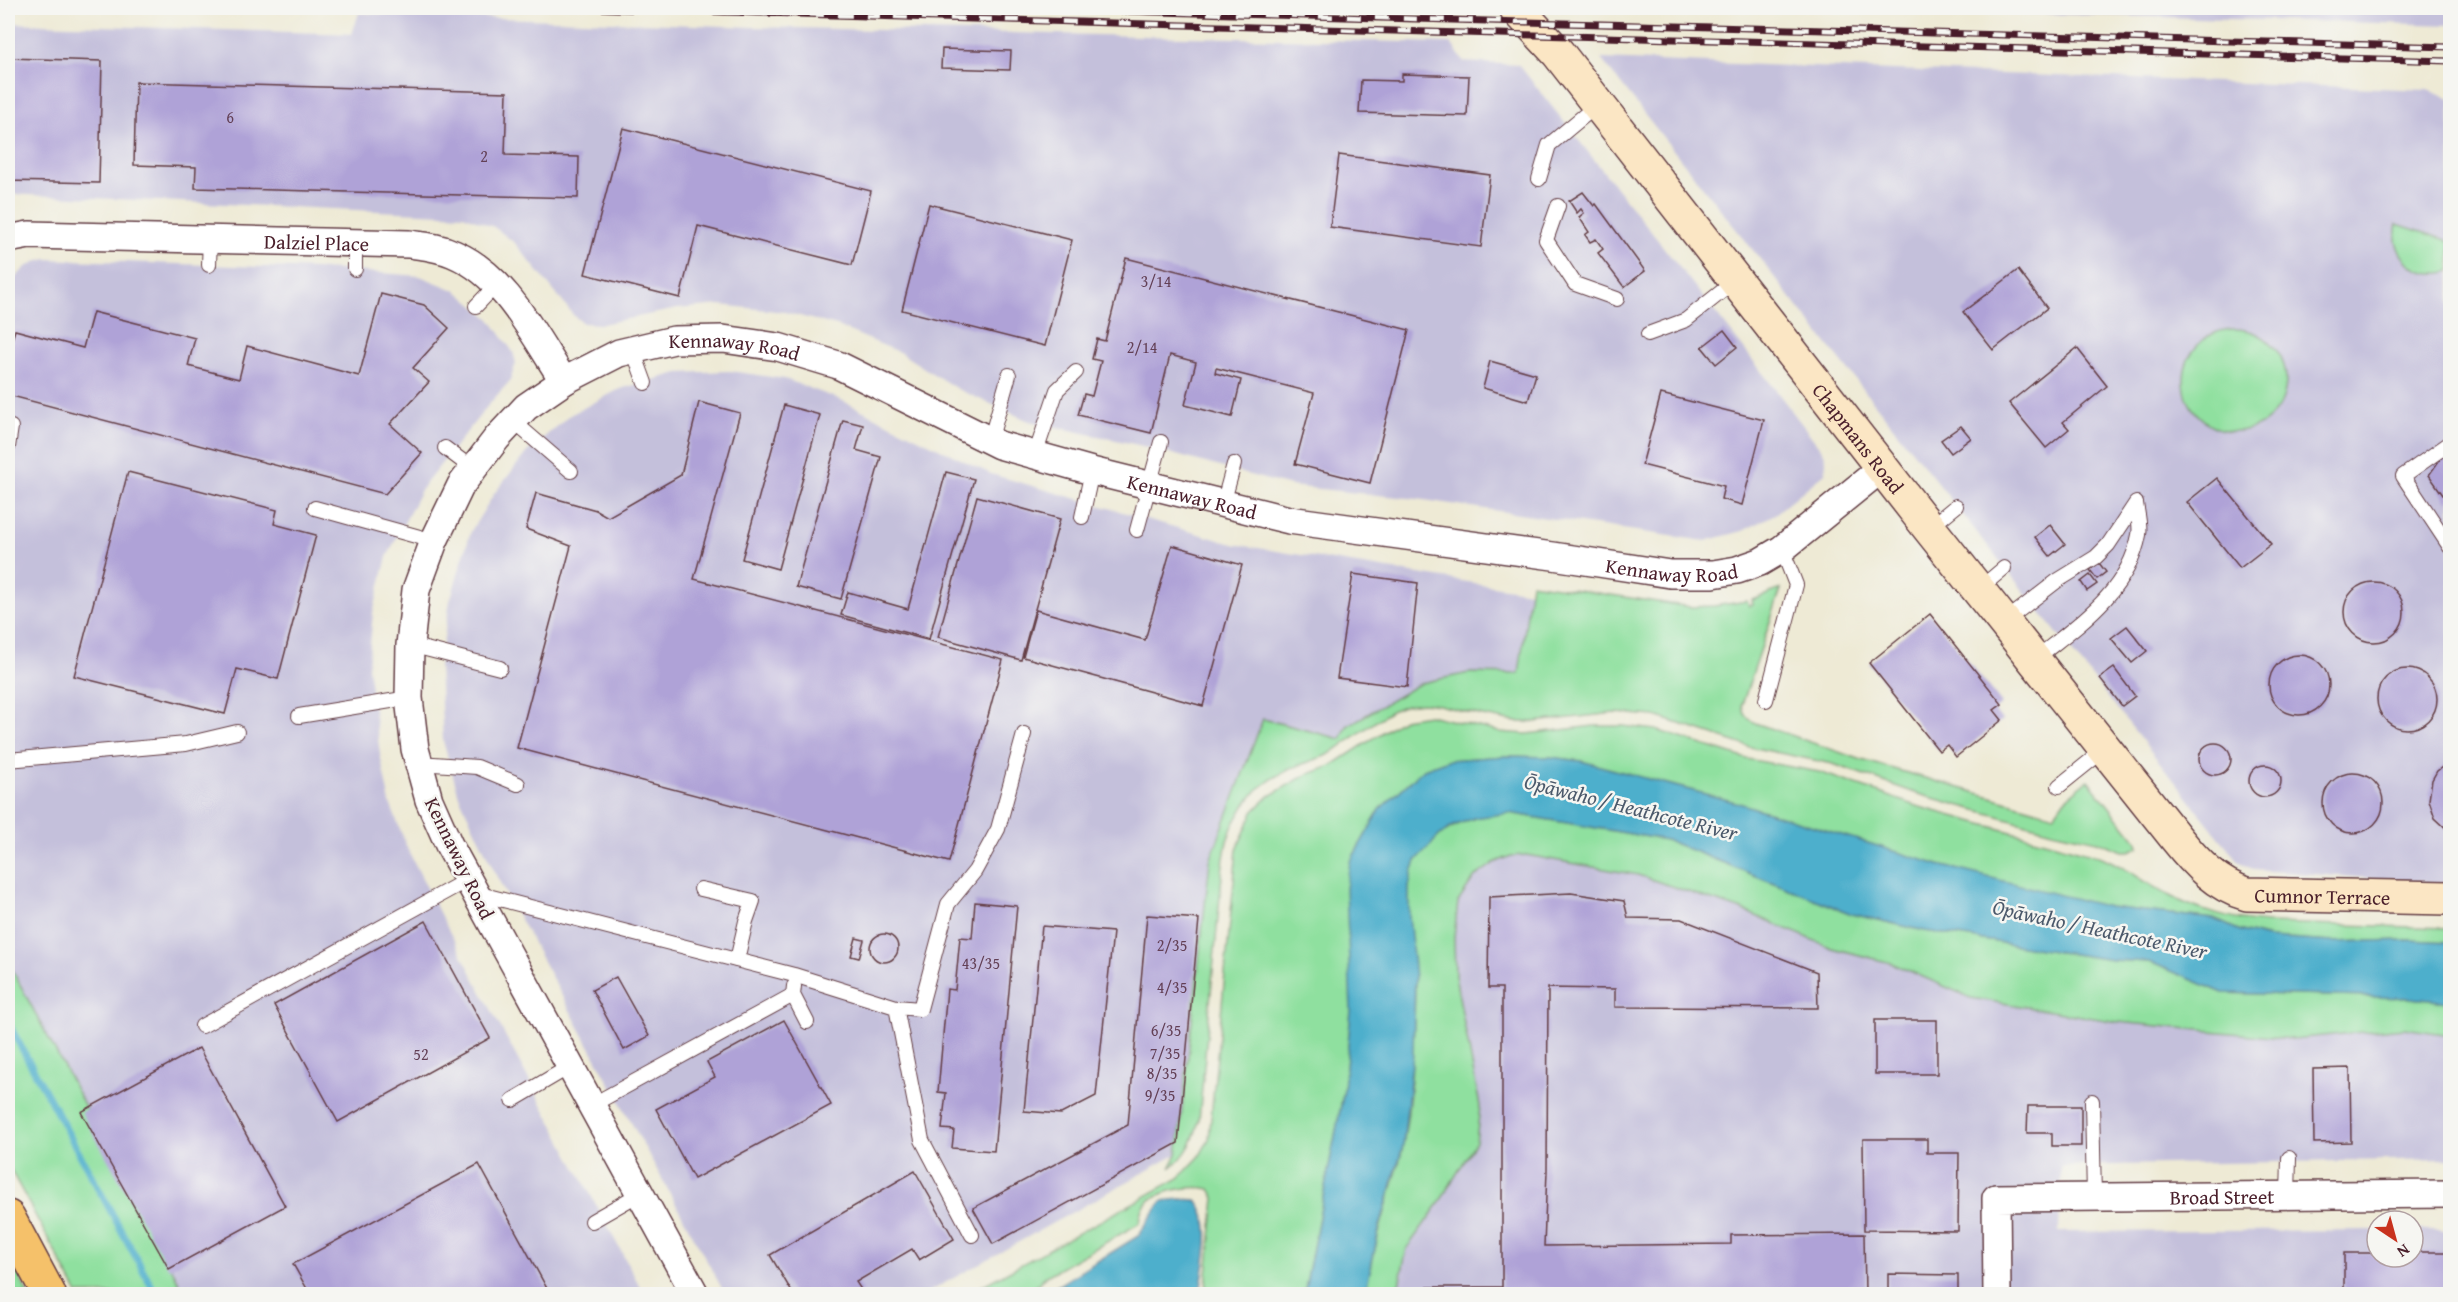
<svg xmlns="http://www.w3.org/2000/svg" width="2458" height="1302" viewBox="0 0 2458 1302" font-family="'Gentium Book Plus',serif">
	<style>
		.industrial { fill: #c4c0db }
		.green { fill: #8fe09f; stroke: #6c8065; stroke-width: 1.5 }
		.water { fill: #4dafcc; stroke: #4c677c; stroke-width: 1.5 }
		.lines { fill: none; stroke-linecap: round; stroke-linejoin: round }
		.stream { stroke: #4dafcc; stroke-width: 7 }
		.building { fill: #afa2d7 }
		.lane-casing { stroke: #633d44; stroke-width: 16 }
		.street-casing { stroke: #633d44; stroke-width: 30 }
		.secondary-casing { stroke: #633d44; stroke-width: 36 }
		.highway-casing { stroke: #633d44; stroke-width: 36 }
		.lane { stroke: #fff; stroke-width: 14 }
		.street { stroke: #fff; stroke-width: 27 }
		.secondary { stroke: #fbe6c4; stroke-width: 33 }
		.highway { stroke: #f5c16b; stroke-width: 33 }
		.rail-casing { stroke: #4a1f2b; stroke-width: 7 }
		.rail { stroke: #f6f6f2; stroke-width: 4.5; stroke-dasharray: 14; stroke-linecap: butt }
		.labels { text-anchor: middle; dominant-baseline: central; stroke-width: 5; stroke-linejoin: round; paint-order: stroke }
		.number-label { font-size: 16px; fill: #634056 }
		.street-label { font-size: 20px; fill: #4a1f2b; stroke: #f6f6f2 }
		.water-label { font-size: 21px; font-style: italic; fill: #4b596b; stroke: #f6f6f2 }
	</style>
	<rect width="100%" height="100%" fill="#f6f6f2"/>
	<filter id="ink" filterUnits="userSpaceOnUse"><feTurbulence type="fractalNoise" baseFrequency=".0167" numOctaves="2"/><feDisplacementMap in="SourceGraphic" scale="12" xChannelSelector="R" yChannelSelector="G"/><feConvolveMatrix kernelMatrix="1 2 1 2 8 2 1 2 1" color-interpolation-filters="sRGB"/></filter>
	<filter id="wash" filterUnits="userSpaceOnUse"><feTurbulence type="fractalNoise" baseFrequency=".008" numOctaves="4" result="noise"/><feDisplacementMap in="SourceGraphic" scale="24" xChannelSelector="R" yChannelSelector="G"/><feGaussianBlur stdDeviation="1.35" result="paint"/><feColorMatrix in="noise" values="0 0 0 0 0 0 0 0 0 0 0 0 0 0 0 0 0 1.4 0 .05"/><feComposite in="paint" operator="in"/></filter>
	<g filter="url(#wash)">
		<rect width="100%" height="100%" fill="#eeead5"/>
		<!-- industrial -->
		<g class="industrial">
			<polygon points="1968,8 2450,8 2450,25 1972,12"/>
			<polygon points="359,13 752,27 1451,43 1464,62 1519,65 1741,345 1824,453 1826,460 1825,473 1775,514 1743,531 1705,541 1417,499 1290,486 1143,446 1029,421 957,389 899,352 837,326 785,312 720,305 677,309 602,324 583,323 574,316 515,243 494,227 463,215 8,194 8,23 352,34"/>
			<polygon points="1601,59 2352,87 2428,90 2450,99 2450,884 2254,870 2238,861"/>
			<polygon points="47,259 341,270 420,276 457,291 490,319 513,352 516,363 510,381 490,403 422,488 387,557 373,613 368,667 380,754 390,803 408,850 442,918 644,1294 185,1294 8,962 8,285 26,267 35,262"/>
			<polygon points="730,371 785,379 841,400 991,474 1233,544 1530,592 1519,674 1469,673 1421,683 1347,726 1341,739 1263,719 1210,861 1177,1154 925,1294 725,1294 498,879 459,796 443,741 439,667 450,601 471,531 494,494 527,452 570,415 620,389 678,373"/>
			<polygon points="1526,855 1638,875 1742,910 1832,948 1891,963 1971,998 2118,1022 2292,1039 2404,1028 2450,1035 2450,1159 2061,1166 2059,1232 2377,1230 2377,1257 2413,1257 2413,1230 2450,1230 2450,1294 1397,1294 1407,1248 1438,1205 1460,1007 1455,976 1454,937 1458,902 1475,877 1494,863 1511,856"/>
		</g>
		<!-- green -->
		<g class="green">
			<path d="M2397,224L2450,241V271C2420,281 2389,257 2397,224Z"/>
			<circle cx="2235" cy="380" r="51"/>
			<path d="M1531,583L1691,607L1714,606L1747,601L1749,606L1753,605L1752,600L1781,589L1742,705C1743,714 1747,718 1755,723L1862,760L2054,815L2065,799L2088,780L2137,841L2138,847L2129,851H2122L2097,841L2052,831L1918,794L1833,764L1750,747L1655,716L1615,713L1534,722H1515L1483,716L1439,705L1423,703L1406,705L1391,711L1328,755L1292,768L1272,779L1257,790L1244,806L1233,825L1227,841L1223,864L1199,1120C1194,1140 1187,1156 1170,1168L1177,1154L1210,861L1263,719L1341,739L1347,726L1421,683L1469,673L1519,674Z"/>
			<path d="M1429,715L1499,732L1527,734L1594,726H1623L1656,730L1747,759L1819,772L1920,807L2099,856C2121,864 2138,878 2159,890C2191,909 2231,921 2268,923L2450,928V942L2407,940L2333,942L2270,938L2238,930L2214,919L2109,907L2084,902L1939,865L1735,802L1581,761L1550,757L1506,756L1448,760L1424,769L1381,808L1350,862L1351,1011L1344,1090L1304,1294H1205L1215,1198L1210,1189C1192,1185 1158,1190 1146,1204C1141,1210 1141,1216 1140,1223L1043,1278L1029,1294H967L1179,1178L1199,1157L1209,1139L1237,849L1253,812L1269,796L1306,775L1331,766L1403,719Z"/>
			<path d="M1509,813L1666,840L1852,914L1925,931L2112,960L2150,962L2223,993L2410,998L2450,1002V1035L2404,1028L2292,1039L2118,1022L1971,998L1891,963L1832,948L1742,910L1638,875L1526,855L1511,856L1494,863L1475,877L1458,902L1454,937L1455,976L1480,1106L1476,1142L1438,1205L1407,1248L1397,1294H1365C1371,1268 1376,1241 1384,1215C1390,1192 1399,1168 1403,1145C1412,1096 1413,1045 1415,995C1416,959 1398,891 1416,861C1436,828 1474,814 1509,813Z"/>
			<polygon points="8,962 185,1294 78,1294 8,1165"/>
			<polygon points="8,1254 28,1294 8,1294"/>
		</g>
		<!-- water -->
		<g class="water">
			<polygon points="1506,756 1550,757 1581,761 1735,802 1939,865 2109,907 2214,919 2238,930 2268,938 2333,942 2407,940 2450,942 2450,1002 2410,998 2223,993 2150,962 2112,960 1925,931 1852,914 1666,840 1509,813 1474,818 1451,827 1439,836 1416,861 1412,872 1409,887 1409,915 1415,978 1413,1054 1403,1146 1379,1230 1365,1294 1304,1294 1344,1090 1351,1011 1346,888 1350,862 1381,808 1424,769 1448,760"/>
			<path d="M1180,1199L1196,1200C1217,1224 1203,1265 1200,1294H1053L1054,1288L1138,1236L1162,1201Z"/>
		</g>
		<g class="lines">
			<!-- stream -->
			<polyline class="stream" points="8,1023 156,1294"/>
		</g>
		<g id="blocks">
			<!-- building -->
			<g class="building">
				<polygon points="942,49 1011,51 1010,70 941,68"/>
				<polygon points="8,58 102,61 99,183 8,181"/>
				<polygon points="1402,74 1469,76 1467,116 1359,113 1361,80 1402,81"/>
				<polygon points="136,82 507,92 505,155 579,157 578,198 195,188 196,167 134,165"/>
				<polygon points="623,128 871,191 852,265 698,226 680,298 585,274"/>
				<polygon points="1339,155 1490,175 1481,247 1330,227"/>
				<polygon points="1583,192 1594,206 1596,204 1645,271 1624,287 1598,253 1603,249 1596,239 1590,242 1585,235 1589,232 1579,217 1584,213 1581,209 1577,213 1569,201"/>
				<polygon points="929,204 1072,240 1045,346 902,310"/>
				<polygon points="1126,258 1409,330 1370,483 1295,464 1314,393 1216,368 1215,373 1241,380 1232,417 1185,405 1196,362 1170,355 1151,433 1078,415 1084,394 1092,396 1101,361 1092,359 1097,339 1105,341"/>
				<polygon points="2018,270 2047,308 1993,350 1963,312"/>
				<polygon points="381,294 424,305 449,328 413,368 429,382 390,424 422,453 385,494 8,395 8,342 11,343 15,330 83,348 93,312 195,338 188,366 239,379 247,346 359,376"/>
				<polygon points="1724,330 1737,347 1716,364 1702,347"/>
				<polygon points="2077,348 2107,386 2063,422 2069,429 2046,448 2009,403"/>
				<polygon points="1490,361 1536,374 1528,401 1483,388"/>
				<polygon points="1661,394 1764,420 1742,505 1721,499 1724,486 1642,465"/>
				<polygon points="699,402 740,413 694,579 1003,660 949,862 517,748 571,546 526,529 536,493 596,510 608,517 681,475"/>
				<polygon points="784,405 820,415 778,569 742,559"/>
				<polygon points="843,420 863,425 856,450 881,457 841,599 796,587"/>
				<polygon points="1961,426 1971,438 1951,453 1941,440"/>
				<polygon points="2450,451 2450,505 2429,475 2441,458"/>
				<polygon points="128,472 277,510 274,524 316,535 278,679 237,669 225,714 74,676"/>
				<polygon points="946,472 974,479 929,639 841,615 848,592 908,609"/>
				<polygon points="2217,478 2271,544 2240,568 2187,502"/>
				<polygon points="977,496 1060,519 1021,660 938,637"/>
				<polygon points="2050,525 2065,544 2050,556 2035,537"/>
				<polygon points="1172,545 1242,565 1203,706 1023,657 1036,610 1145,640"/>
				<polygon points="2099,563 2106,572 2097,579 2090,570"/>
				<polygon points="1353,574 1418,583 1407,687 1337,678"/>
				<polygon points="2090,575 2097,584 2087,591 2081,582"/>
				<circle cx="2374" cy="612" r="30"/>
				<polygon points="1930,614 2002,704 1994,710 2002,720 1956,757 1947,745 1939,751 1869,663"/>
				<polygon points="2127,626 2147,651 2132,663 2111,638"/>
				<circle cx="2299" cy="685" r="30"/>
				<polygon points="2114,668 2135,696 2122,706 2100,678"/>
				<circle cx="2407" cy="699" r="30"/>
				<circle cx="2215" cy="759" r="16"/>
				<polygon points="2450,761 2450,832 2435,818 2429,800 2432,780 2437,771"/>
				<circle cx="2265" cy="781" r="16"/>
				<circle cx="2353" cy="803" r="30"/>
				<polygon points="1571,893 1624,901 1628,918 1681,919 1817,972 1818,1008 1615,1007 1615,989 1548,988 1547,1171 1544,1246 1731,1244 1731,1235 1864,1234 1865,1294 1427,1294 1427,1287 1502,1287 1502,988 1488,988 1489,897"/>
				<polygon points="975,902 1017,906 994,1151 952,1148 954,1130 942,1129 946,1093 938,1092 947,989 955,990 960,937 972,938"/>
				<polygon points="1147,915 1199,919 1178,1143 993,1244 973,1208 1128,1125"/>
				<polygon points="426,921 490,1038 338,1122 274,1005"/>
				<polygon points="1042,926 1113,932 1096,1096 1061,1114 1024,1111"/>
				<circle cx="884" cy="948" r="14"/>
				<polygon points="856,938 864,940 859,958 851,956"/>
				<polygon points="616,977 649,1036 624,1050 592,990"/>
				<polygon points="784,1020 831,1105 694,1179 656,1109 715,1077 707,1062"/>
				<rect x="1875" y="1020" width="62" height="54"/>
				<polygon points="199,1048 285,1206 169,1269 81,1112"/>
				<polygon points="2350,1068 2351,1142 2314,1143 2313,1069"/>
				<polygon points="2028,1106 2081,1106 2081,1146 2052,1146 2052,1133 2027,1133"/>
				<polygon points="1863,1139 1927,1139 1927,1153 1959,1153 1958,1231 1864,1230"/>
				<polygon points="479,1164 550,1294 310,1294 293,1264"/>
				<polygon points="915,1171 954,1239 919,1260 912,1249 856,1282 862,1291 857,1294 793,1294 770,1255"/>
				<polygon points="2413,1252 2450,1252 2450,1294 2344,1294 2344,1253 2377,1253 2377,1257 2413,1257"/>
				<polygon points="1888,1274 1958,1275 1958,1294 1888,1294"/>
			</g>
		</g>
	</g>
	<g filter="url(#ink)">
		<use href="#blocks" fill-opacity="0" stroke="#633d44" stroke-width="1.5"/>
		<g class="lines">
			<!-- lane casing -->
			<g class="lane-casing">
				<g id="lane">
					<polyline points="1539,179 1549,145 1597,105"/>
					<polyline points="1558,206 1546,240 1575,284 1617,299"/>
					<polyline points="209,265 210,239"/>
					<polyline points="355,269 355,243"/>
					<polyline points="476,306 497,284"/>
					<polyline points="1648,334 1686,320 1735,281"/>
					<polyline points="633,350 645,383"/>
					<polyline points="513,421 571,471"/>
					<polyline points="990,441 1009,375"/>
					<polyline points="2450,443 2403,476 2450,547"/>
					<polyline points="8,447 11,427"/>
					<polyline points="445,448 473,469"/>
					<polyline points="1035,455 1057,390 1076,372"/>
					<polyline points="1223,504 1234,464"/>
					<polyline points="315,508 434,541"/>
					<polyline points="1082,517 1092,471"/>
					<polyline points="1929,528 1956,506"/>
					<polyline points="1137,530 1161,442"/>
					<polyline points="1978,590 2004,568"/>
					<path d="M2004,622L2057,581L2096,557L2108,545L2136,503C2137,512 2141,525 2139,535C2128,593 2076,626 2034,660"/>
					<polyline points="410,645 500,668"/>
					<polyline points="1766,700 1796,585 1782,549"/>
					<polyline points="299,716 409,698"/>
					<polyline points="8,760 186,744 237,732"/>
					<polyline points="419,763 477,767 518,784"/>
					<polyline points="2059,786 2105,749"/>
					<polyline points="701,889 753,901 746,921 737,960"/>
					<polyline points="476,893 794,975 896,1007 920,1009 948,904 975,871 998,829 1024,734"/>
					<polyline points="794,986 793,995 807,1022"/>
					<polyline points="896,1007 922,1140 972,1235"/>
					<polyline points="202,1026 467,880"/>
					<polyline points="513,1100 569,1067"/>
					<polyline points="2092,1101 2094,1197"/>
					<polyline points="590,1106 793,995"/>
					<polyline points="2288,1195 2289,1158"/>
					<polyline points="592,1221 639,1194"/>
				</g>
			</g>
			<!-- street casing -->
			<g class="street-casing">
				<g id="street">
					<path id="s1" d="M8,239L29,235L409,244C424,246 439,247 454,254C506,276 534,336 564,381"/>
					<path id="s2" d="M695,1294L449,845L429,800L415,749L409,698L410,645L416,590L434,541L461,485L497,438L526,407L564,381L619,353L674,340L723,339L778,347L838,365L999,445L1092,471L1289,520L1553,556L1670,574H1713L1737,570L1760,562L1782,549L1882,468"/>
					<path id="s3" d="M1997,1294L1996,1198L2450,1194"/>
				</g>
			</g>
			<!-- secondary casing -->
			<g class="secondary-casing">
				<g id="secondary">
					<path id="s4" d="M1516,8L1558,53L1929,528L2176,838C2196,863 2216,885 2247,894L2450,898"/>
				</g>
			</g>
			<!-- highway casing -->
			<g class="highway-casing">
				<polyline id="highway" points="8,1217 49,1294"/>
			</g>
			<!-- lane -->
			<use href="#lane" class="lane"/>
			<!-- street -->
			<use href="#street" class="street"/>
			<!-- secondary -->
			<use href="#secondary" class="secondary"/>
			<!-- highway -->
			<use href="#highway" class="highway"/>
			<!-- rail casing -->
			<g class="rail-casing">
				<g id="rail">
					<polyline points="586,8 2450,61"/>
					<polyline points="1011,8 2450,47"/>
				</g>
			</g>
			<!-- rail -->
			<use href="#rail" class="rail"/>
		</g>
	</g>
	<g class="labels">
		<!-- number labels -->
		<g class="number-label">
			<text x="230" y="117">6</text>
			<text x="484" y="156">2</text>
			<text x="1156" y="281">3/14</text>
			<text x="1142" y="347">2/14</text>
			<text x="1172" y="945">2/35</text>
			<text x="981" y="963">43/35</text>
			<text x="1172" y="987">4/35</text>
			<text x="1166" y="1030">6/35</text>
			<text x="1165" y="1053">7/35</text>
			<text x="421" y="1054">52</text>
			<text x="1162" y="1073">8/35</text>
			<text x="1160" y="1095">9/35</text>
		</g>
		<!-- street labels -->
		<g class="street-label">
			<text stroke="none"><textPath href="#s1" startOffset="309">Dalziel Place</textPath></text>
			<text stroke="none"><textPath href="#s2" startOffset="1215">Kennaway Road</textPath></text>
			<text stroke="none"><textPath href="#s4" startOffset="550">Chapmans Road</textPath></text>
			<text stroke="none"><textPath href="#s2" startOffset="1701">Kennaway Road</textPath></text>
			<text stroke="none"><textPath href="#s2" startOffset="2187">Kennaway Road</textPath></text>
			<text transform="translate(460 858) rotate(64)">Kennaway Road</text>
			<text stroke="none"><textPath href="#s4" startOffset="1228">Cumnor Terrace</textPath></text>
			<text stroke="none"><textPath href="#s3" startOffset="322">Broad Street</textPath></text>
		</g>
		<!-- water labels -->
		<g class="water-label">
			<text transform="translate(1631 807) rotate(14)">Ōpāwaho / Heathcote River</text>
			<text transform="translate(2100 929) rotate(12)">Ōpāwaho / Heathcote River</text>
		</g>
	</g>
	<!-- margin -->
	<rect width="2458" height="1302" fill="none" stroke="#f6f6f2" stroke-width="30"/>
	<!-- north arrow -->
	<g transform="translate(2395 1239) rotate(144)"><circle r="28" fill="#f6f6f2" stroke="#b1a0a2" stroke-width="1.5"/>
	<path d="M0-4.5L10 22L0 15L-10 22Z" fill="#c8321e"/>
	<text y="-9" font-size="16" font-weight="bold" text-anchor="middle" fill="#4a1f2b">N</text>
	</g>
</svg>
